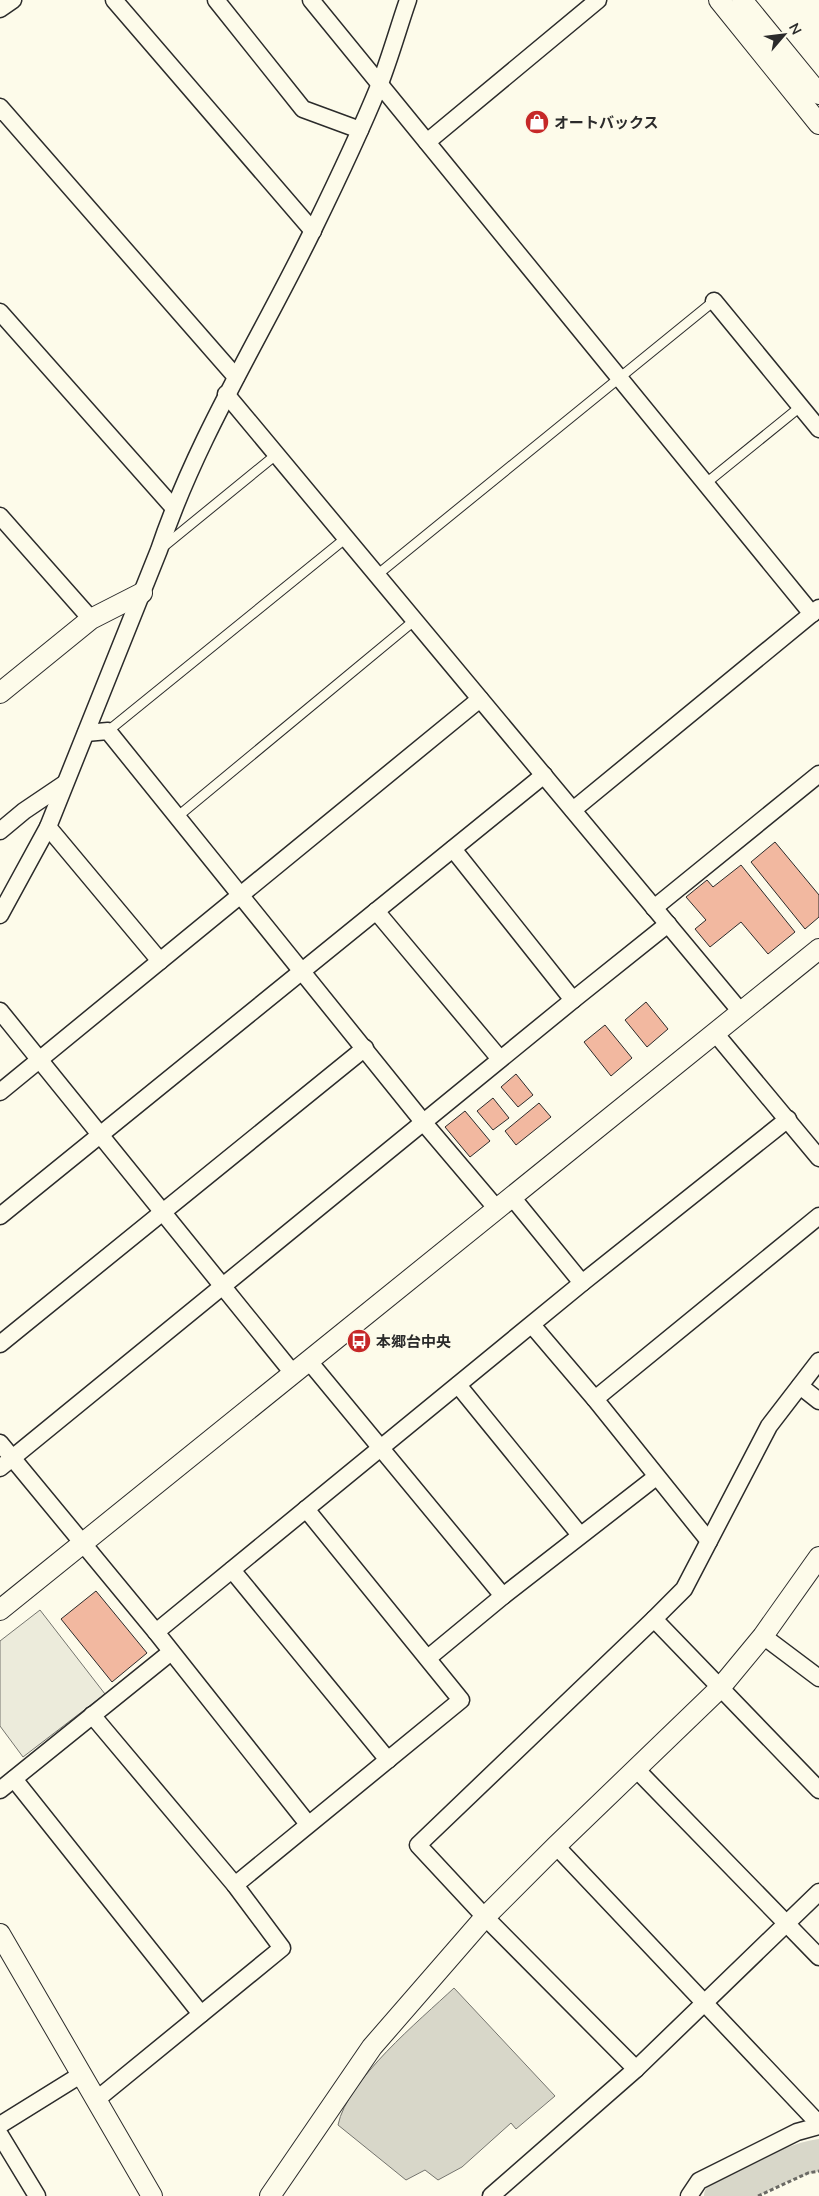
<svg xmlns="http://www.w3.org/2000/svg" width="819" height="2196" viewBox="0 0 819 2196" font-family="Mulish,'Noto Sans JP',sans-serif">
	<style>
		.green { fill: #ecebdb; stroke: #74746e }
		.water { fill: #d8d7c9; stroke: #74746e }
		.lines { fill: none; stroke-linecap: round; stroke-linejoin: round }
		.river { stroke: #d8d7c9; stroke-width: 32 }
		.building { fill: #f2b8a0; stroke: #2b2b2b }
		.service-casing { stroke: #2b2b2b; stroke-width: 11 }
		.minor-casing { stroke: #2b2b2b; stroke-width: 19 }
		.tertiary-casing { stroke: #2b2b2b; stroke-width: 22 }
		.path { stroke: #6a6964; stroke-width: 3; stroke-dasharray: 4 2.5; stroke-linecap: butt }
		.service { stroke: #fdfbea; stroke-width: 9 }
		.minor { stroke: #fdfbea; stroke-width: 16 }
		.tertiary { stroke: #fdfbea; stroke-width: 20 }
		.labels { text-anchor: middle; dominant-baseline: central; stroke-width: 4; stroke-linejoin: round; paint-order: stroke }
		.poi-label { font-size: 15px; font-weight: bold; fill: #2b2b2b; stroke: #fdfbea; text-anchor: start }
	</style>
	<rect width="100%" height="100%" fill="#fdfbea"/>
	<!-- green -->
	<polygon class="green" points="40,1610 105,1694 23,1757 0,1726 0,1641"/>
	<!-- water -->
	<path class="water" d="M454,1988L555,2096L516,2129L511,2123L462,2167L438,2180L425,2170L406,2180L338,2125C347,2080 420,2020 454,1988Z"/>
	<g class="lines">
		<!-- river -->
		<path class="river" d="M720,2196C750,2184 789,2159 819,2155"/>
	</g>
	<!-- building -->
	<g class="building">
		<polygon points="775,842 819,895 819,917 805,929 751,862"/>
		<polygon points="741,865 795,932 768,954 741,922 710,947 695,929 706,920 686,897 707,880 713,887"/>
		<polygon points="646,1002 668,1029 647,1047 625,1020"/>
		<polygon points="605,1025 632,1058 611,1076 584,1042"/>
		<polygon points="516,1074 533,1095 518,1107 501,1087"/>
		<polygon points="493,1098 509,1118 493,1130 477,1111"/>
		<polygon points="539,1103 551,1117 516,1145 505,1131"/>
		<polygon points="465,1111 490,1141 470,1157 445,1127"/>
		<polygon points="96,1591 147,1653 112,1682 61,1619"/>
	</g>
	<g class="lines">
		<!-- service casing -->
		<g class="service-casing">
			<g id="service">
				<polyline points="705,484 800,407"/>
				<polyline points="163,547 277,454"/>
				<polyline points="377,575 714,301"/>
				<polyline points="108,731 346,538"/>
				<polyline points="177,817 415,620"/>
			</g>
		</g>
		<!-- minor casing -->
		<g class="minor-casing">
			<g id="minor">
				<polyline points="114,0 313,231"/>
				<polyline points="216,0 303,109 360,130"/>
				<polyline points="311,0 812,614"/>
				<polyline points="0,9 13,0"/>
				<polyline points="0,107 236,377"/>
				<polyline points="427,142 598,0"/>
				<polyline points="714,301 819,429"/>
				<polyline points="0,312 173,507"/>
				<polyline points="226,394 741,1012"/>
				<polyline points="0,516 91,619"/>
				<polyline points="86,733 108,731 424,1123 497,1209"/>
				<polyline points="573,810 819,608"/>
				<polyline points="48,827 160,961"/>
				<polyline points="0,831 24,811 64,784"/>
				<polyline points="453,849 573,1000"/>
				<polyline points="654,908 819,774"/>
				<polyline points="376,911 500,1059"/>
				<path d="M0,915L48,827L159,550C197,437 261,337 313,230C336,183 359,135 379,86C390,58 398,29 408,0"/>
				<polyline points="0,1011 292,1372"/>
				<polyline points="715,1033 819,1158"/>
				<polyline points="0,1092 480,699"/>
				<polyline points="512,1197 582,1283"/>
				<polyline points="0,1216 544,775"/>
				<polyline points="532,1325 595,1399 709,1541"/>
				<polyline points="0,1344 365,1048"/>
				<polyline points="308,1360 503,1596"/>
				<polyline points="458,1385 580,1535"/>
				<polyline points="800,1386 819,1401"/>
				<polyline points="595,1399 819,1216"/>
				<polyline points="0,1443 156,1632 308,1824"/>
				<polyline points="0,1468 573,1000 668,924"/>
				<polyline points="232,1570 388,1760"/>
				<polyline points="654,1619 819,1790"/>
				<polyline points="156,1632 582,1283 788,1119"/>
				<polyline points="763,1636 819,1678"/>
				<polyline points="428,1658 503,1596 656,1477"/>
				<polyline points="92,1715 235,1885 282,1948 96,2100"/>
				<polyline points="636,1769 819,1957"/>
				<polyline points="14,1779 201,2014"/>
				<polyline points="0,1790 171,1652"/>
				<polyline points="556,1846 819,2124"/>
				<polyline points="235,1885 461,1700 306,1509"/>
				<polyline points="636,2069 485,1917 418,1845 654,1619 684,1589 769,1426 819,1361"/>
				<polyline points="0,2125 82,2074"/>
				<polyline points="0,2135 37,2196"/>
				<polyline points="491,2196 636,2069 819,1892"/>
				<polyline points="689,2196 699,2181 797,2132 819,2126"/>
			</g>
		</g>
		<!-- tertiary casing -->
		<g class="tertiary-casing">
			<g id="tertiary">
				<polyline points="719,0 819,124"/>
				<polyline points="742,0 819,94"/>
				<polyline points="0,693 91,619 142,593"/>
				<polyline points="0,1610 819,949"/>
				<polyline points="0,1934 152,2196"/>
				<polyline points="270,2196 372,2047 485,1917 556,1846 720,1688 763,1636 819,1557"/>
			</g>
		</g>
		<!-- path -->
		<polyline class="path" points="758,2196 808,2173 819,2171"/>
		<!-- service -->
		<use href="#service" class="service"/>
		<!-- minor -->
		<use href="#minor" class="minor"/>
		<!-- tertiary -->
		<use href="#tertiary" class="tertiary"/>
	</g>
	<!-- icons -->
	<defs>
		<g id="shop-disc" transform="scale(1.25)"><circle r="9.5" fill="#c62828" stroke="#fdfbea"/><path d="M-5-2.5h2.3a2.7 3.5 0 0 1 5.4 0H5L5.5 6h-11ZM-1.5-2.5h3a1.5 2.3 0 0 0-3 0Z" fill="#fff"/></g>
		<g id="bus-disc" transform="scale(1.25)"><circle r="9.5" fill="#c62828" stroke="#fdfbea"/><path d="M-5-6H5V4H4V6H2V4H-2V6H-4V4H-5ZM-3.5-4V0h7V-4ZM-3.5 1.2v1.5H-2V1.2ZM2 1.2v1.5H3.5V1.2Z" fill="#fff"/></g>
	</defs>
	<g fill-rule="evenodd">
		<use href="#shop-disc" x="537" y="122"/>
		<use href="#bus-disc" x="359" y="1341"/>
	</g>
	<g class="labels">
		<!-- poi labels -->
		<g class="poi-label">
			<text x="554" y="122">オートバックス</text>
			<text x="376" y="1341">本郷台中央</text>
		</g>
	</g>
	<!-- north arrow -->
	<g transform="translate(784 35) rotate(62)" stroke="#fdfbea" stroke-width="4" paint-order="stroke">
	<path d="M0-4L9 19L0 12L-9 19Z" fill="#2b2b2b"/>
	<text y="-8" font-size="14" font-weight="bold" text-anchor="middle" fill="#2b2b2b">N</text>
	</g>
</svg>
